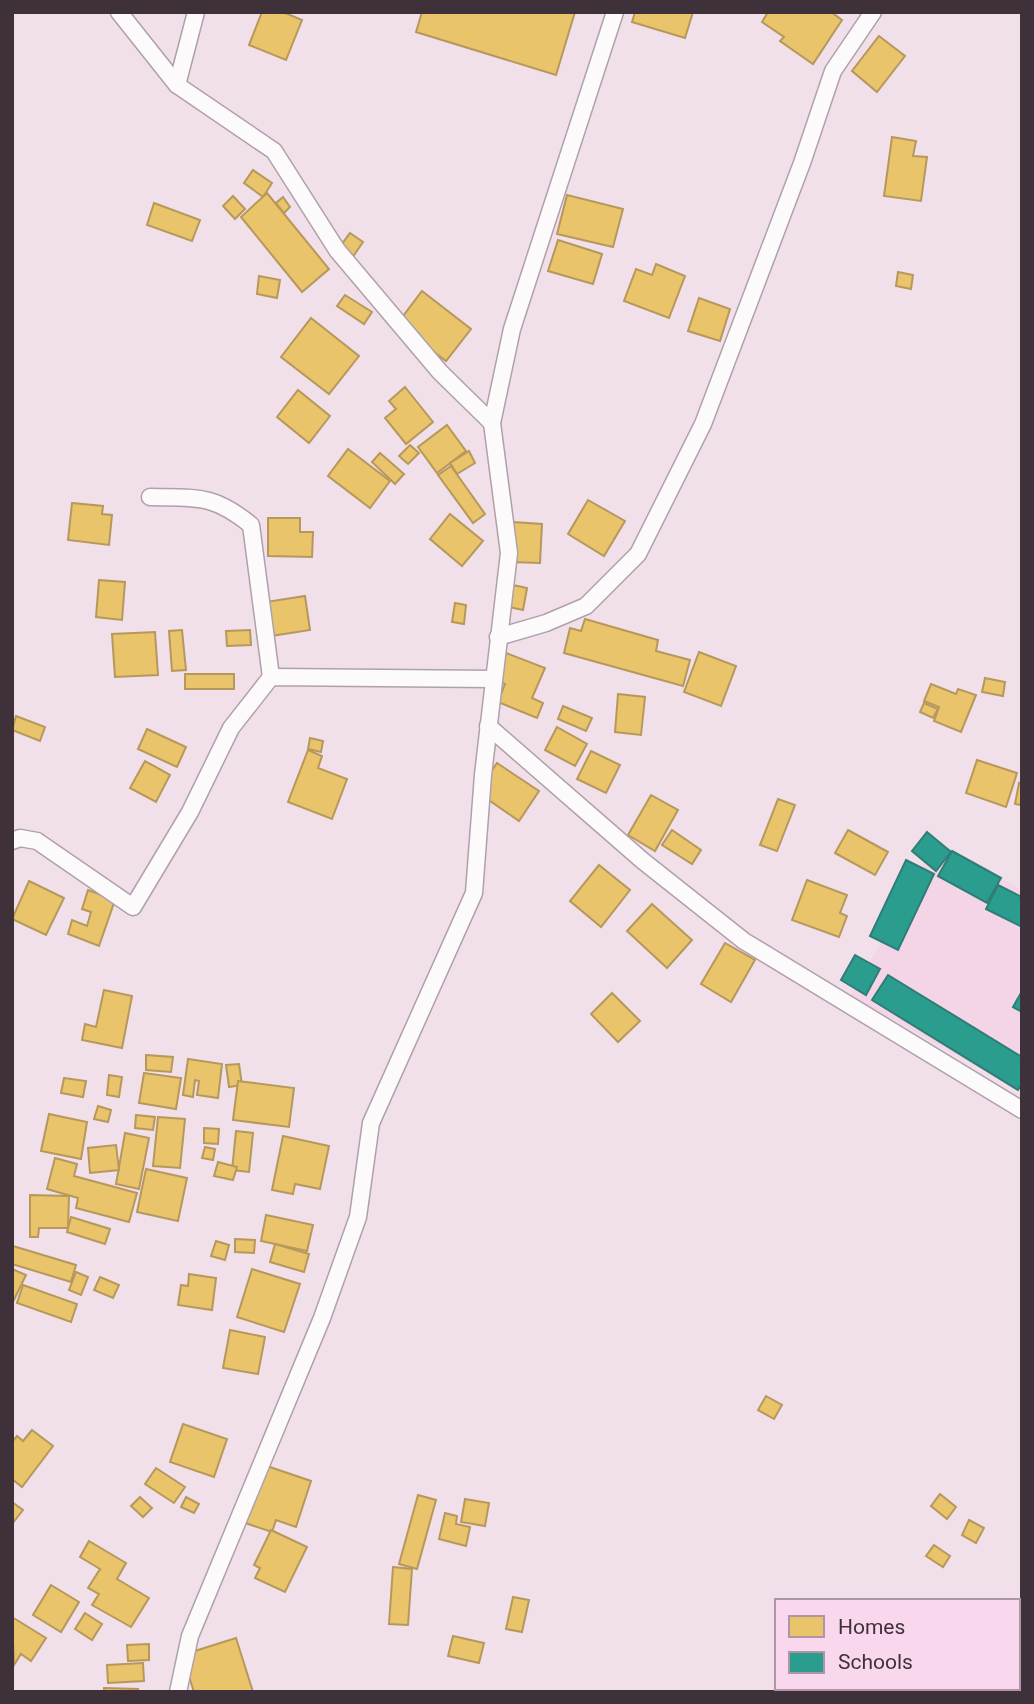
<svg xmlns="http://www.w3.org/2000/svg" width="1034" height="1704" viewBox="0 0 1034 1704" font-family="Roboto,sans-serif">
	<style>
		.built { fill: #f3d5e7 }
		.homes { fill: #e9c46a; stroke: #b6985c; stroke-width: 2 }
		.schools { fill: #2a9d8f; stroke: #307d76; stroke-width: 2 }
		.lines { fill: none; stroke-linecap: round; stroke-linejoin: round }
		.street-casing { stroke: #afa1aa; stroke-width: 19 }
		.street { stroke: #fdfafc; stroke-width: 16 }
	</style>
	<rect width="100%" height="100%" fill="#f1dfea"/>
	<!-- built -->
	<polygon class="built" points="936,841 1022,890 1022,1092 851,996"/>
	<!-- homes -->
	<g class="homes">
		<polygon points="262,12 283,12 302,20 286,60 249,45"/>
		<polygon points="422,12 575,12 556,75 416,32"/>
		<polygon points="635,12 693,12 685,38 632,22"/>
		<polygon points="768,12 831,12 842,20 813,64 780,41 784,37 762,22"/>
		<polygon points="879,36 905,56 877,92 852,71"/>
		<polygon points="892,137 916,141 913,156 927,157 921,201 884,196"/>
		<polygon points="253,170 272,183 263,197 244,183"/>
		<polygon points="267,193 329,269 302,292 241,217"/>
		<polygon points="567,195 623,209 613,247 557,234"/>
		<polygon points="233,196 245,209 235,219 223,206"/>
		<polygon points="283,197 290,207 284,213 276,203"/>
		<polygon points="154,203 200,220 192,241 147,225"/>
		<polygon points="350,233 363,242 352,258 339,248"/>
		<polygon points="558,240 602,254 593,284 548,271"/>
		<polygon points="656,264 685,276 669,318 624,301 636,269 652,275"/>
		<polygon points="898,272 913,275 911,289 896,286"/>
		<polygon points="259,276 280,280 277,298 257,294"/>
		<polygon points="422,291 471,329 446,361 397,324"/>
		<polygon points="345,295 372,312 364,324 337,306"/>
		<polygon points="699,298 730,309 720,341 688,331"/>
		<polygon points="311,318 359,356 329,394 281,357"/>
		<polygon points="405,387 433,422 406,444 385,418 396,409 389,401"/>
		<polygon points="298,390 330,416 309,443 277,417"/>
		<polygon points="447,425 466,451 437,473 418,447"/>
		<polygon points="410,445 419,453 408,464 399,456"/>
		<polygon points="348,449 390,481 370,508 328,476"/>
		<polygon points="469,451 475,463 457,474 450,463"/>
		<polygon points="380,453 404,474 395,484 372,462"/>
		<polygon points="451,466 485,514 473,523 438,475"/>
		<polygon points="588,500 625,521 604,556 568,534"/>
		<polygon points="72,503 103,506 102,514 112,515 109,545 68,540"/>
		<polygon points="450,514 483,541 462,566 430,539"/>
		<polygon points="268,518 300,518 300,532 313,532 312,557 268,556"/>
		<polygon points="513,522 542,524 540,563 511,562"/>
		<polygon points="99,580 125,582 122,620 96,617"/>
		<polygon points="513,585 527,588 523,610 509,607"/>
		<polygon points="305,596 310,630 271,636 266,602"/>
		<polygon points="455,603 466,605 464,624 452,622"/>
		<polygon points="585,619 658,640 656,651 690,660 683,686 564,653 570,628 581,631"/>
		<polygon points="182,630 186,670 172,671 169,631"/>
		<polygon points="250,630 251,645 227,646 226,631"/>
		<polygon points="155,632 158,675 115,677 112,634"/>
		<polygon points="699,652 736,666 721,706 684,692"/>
		<polygon points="506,653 545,668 532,698 543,703 537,718 498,702 505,684 495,680"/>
		<rect x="185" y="674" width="49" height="15"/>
		<polygon points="985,678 1005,682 1003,696 982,692"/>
		<polygon points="931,684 956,694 958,689 976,695 961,732 934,721 939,707 924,701"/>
		<polygon points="618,694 645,697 641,735 615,732"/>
		<polygon points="924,703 938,709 933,718 920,712"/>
		<polygon points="563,706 592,718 586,731 558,719"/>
		<polygon points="16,716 45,727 40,741 12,730"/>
		<polygon points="557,727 587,744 575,766 545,750"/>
		<polygon points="147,729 186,747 177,767 138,749"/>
		<polygon points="310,738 323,741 321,752 308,749"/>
		<polygon points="308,750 322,756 318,768 347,779 332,819 288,802"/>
		<polygon points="591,751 620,765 606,793 577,779"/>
		<polygon points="977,760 1017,773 1006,807 966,793"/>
		<polygon points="145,761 170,775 156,802 130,788"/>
		<polygon points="497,763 539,791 519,821 477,792"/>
		<polygon points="1019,783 1022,784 1022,805 1015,804"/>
		<polygon points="651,795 678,810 655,851 628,835"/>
		<polygon points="778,799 795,805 777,851 760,845"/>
		<polygon points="672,830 701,850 692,864 662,845"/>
		<polygon points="848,830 888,852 875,875 835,853"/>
		<polygon points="599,865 630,890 601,927 570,901"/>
		<polygon points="807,880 847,895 840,913 847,916 839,937 792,920"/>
		<polygon points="29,881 64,898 46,935 12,919"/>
		<polygon points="88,890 115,900 99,946 68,934 72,920 87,926 91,912 82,909"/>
		<polygon points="652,904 692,940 667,968 627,931"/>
		<polygon points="725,943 755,960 731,1002 701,984"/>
		<polygon points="104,990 132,996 122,1048 82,1040 85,1024 96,1027"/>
		<polygon points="612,993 640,1021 618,1042 591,1014"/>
		<polygon points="146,1055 173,1057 171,1072 146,1070"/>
		<polygon points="188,1059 222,1064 218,1098 197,1095 199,1081 195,1080 193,1097 183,1095"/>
		<polygon points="239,1064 242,1085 229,1087 226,1065"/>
		<polygon points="144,1073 181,1078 176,1109 139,1103"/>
		<polygon points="109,1075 122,1077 119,1097 107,1095"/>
		<polygon points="64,1078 86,1081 83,1097 61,1093"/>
		<polygon points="238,1081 294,1088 289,1127 233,1120"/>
		<polygon points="98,1106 111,1110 108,1122 94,1119"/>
		<polygon points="49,1114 87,1122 81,1159 41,1151"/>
		<polygon points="136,1115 155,1117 153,1130 135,1128"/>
		<polygon points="158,1117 185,1119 180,1168 153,1166"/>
		<polygon points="204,1128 219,1129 218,1144 204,1143"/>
		<polygon points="236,1131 253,1133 249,1172 232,1170"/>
		<polygon points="125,1133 149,1138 139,1189 116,1184"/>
		<polygon points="283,1136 329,1146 320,1189 295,1184 293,1194 272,1190"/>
		<polygon points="116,1145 119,1170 90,1173 88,1148"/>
		<polygon points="205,1147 215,1149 213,1160 202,1158"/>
		<polygon points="55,1158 77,1164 74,1176 137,1193 129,1222 76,1208 78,1198 47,1189"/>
		<polygon points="218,1162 237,1167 233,1180 214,1176"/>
		<polygon points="146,1169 187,1178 178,1221 137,1212"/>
		<polygon points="30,1195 69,1196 68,1228 39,1228 38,1237 30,1237"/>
		<polygon points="266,1215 313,1225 307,1251 261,1241"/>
		<polygon points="71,1217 110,1229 105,1244 67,1232"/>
		<polygon points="235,1239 255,1240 254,1253 235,1252"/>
		<polygon points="216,1241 229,1245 225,1260 211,1256"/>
		<polygon points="275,1244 309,1254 304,1272 270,1262"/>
		<polygon points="13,1246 76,1265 71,1282 12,1264"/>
		<polygon points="12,1269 26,1275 12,1304"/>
		<polygon points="252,1269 300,1284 284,1332 237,1317"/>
		<polygon points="76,1272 88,1277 81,1295 69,1290"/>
		<polygon points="189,1274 216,1278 212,1310 178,1305 181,1285 188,1286"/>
		<polygon points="100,1277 119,1285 113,1298 94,1290"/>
		<polygon points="23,1285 77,1304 71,1322 17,1303"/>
		<polygon points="230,1330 265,1337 258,1374 223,1368"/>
		<polygon points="766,1396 782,1405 774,1419 758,1410"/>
		<polygon points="183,1424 227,1439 214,1477 170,1462"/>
		<polygon points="32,1430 53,1446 22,1487 12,1479 12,1442 17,1436 23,1441"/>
		<polygon points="264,1465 311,1481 296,1527 276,1520 272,1532 245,1523"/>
		<polygon points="156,1468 185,1487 174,1503 145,1484"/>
		<polygon points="940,1494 956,1507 947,1519 931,1506"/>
		<polygon points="418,1495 436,1500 417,1569 399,1564"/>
		<polygon points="140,1497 152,1508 143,1517 131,1506"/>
		<polygon points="186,1497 199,1504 194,1513 181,1507"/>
		<polygon points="465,1499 489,1503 485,1526 461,1522"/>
		<polygon points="12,1502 23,1510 12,1524"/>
		<polygon points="445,1513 457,1516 456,1524 470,1527 466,1546 439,1539"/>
		<polygon points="969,1520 984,1528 976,1543 962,1535"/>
		<polygon points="271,1530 307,1547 285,1592 255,1578 260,1568 254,1565"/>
		<polygon points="89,1541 126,1563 117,1579 149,1598 131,1627 92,1605 99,1594 88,1588 100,1569 80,1557"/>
		<polygon points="934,1545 950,1556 943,1567 926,1556"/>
		<polygon points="393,1567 412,1569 408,1625 389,1624"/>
		<polygon points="51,1585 79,1602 61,1632 33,1615"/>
		<polygon points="513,1597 529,1600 522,1632 506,1629"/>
		<polygon points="85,1613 102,1624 92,1640 75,1629"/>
		<polygon points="12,1617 46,1638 31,1661 21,1654 14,1665"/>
		<polygon points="453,1636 484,1643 479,1663 448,1656"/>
		<polygon points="236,1638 253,1692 194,1692 182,1655"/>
		<polygon points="149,1644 149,1660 128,1661 127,1645"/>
		<polygon points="143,1663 144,1681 108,1683 107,1665"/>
		<polygon points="104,1688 138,1689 138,1692 104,1692"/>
	</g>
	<!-- schools -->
	<g class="schools">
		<polygon points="927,832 951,852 936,871 912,851"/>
		<polygon points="952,851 1001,878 987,903 938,876"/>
		<polygon points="906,860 934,874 898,950 870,936"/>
		<polygon points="998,885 1022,897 1022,927 986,909"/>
		<polygon points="855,955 880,969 866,995 841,980"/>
		<polygon points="888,975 1022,1057 1022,1084 1018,1090 872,1000"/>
		<polygon points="1022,991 1022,1012 1013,1007"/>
	</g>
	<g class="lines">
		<!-- street casing -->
		<g class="street-casing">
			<g id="street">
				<polyline points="119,12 177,85 274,151 337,250 440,372 492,423"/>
				<polyline points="177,85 196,12"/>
				<path d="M150,497C197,498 213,494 251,525L271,677"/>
				<polyline points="498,637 546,623 586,606 638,554 703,424 802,163 833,71 873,12"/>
				<polyline points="488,726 643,861 744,941 1022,1110"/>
				<polyline points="12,841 20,838 37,841 133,907 190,812 231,728 271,677 493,679"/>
				<polyline points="178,1692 190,1636 322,1318 358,1217 371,1123 474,893 483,775 509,553 492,423 512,329 615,12"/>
			</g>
		</g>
		<!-- street -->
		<use href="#street" class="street"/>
	</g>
	<!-- border -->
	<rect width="1034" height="1704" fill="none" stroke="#3f313a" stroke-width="28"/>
	<!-- legend -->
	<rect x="775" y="1599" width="245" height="91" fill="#f9d7ec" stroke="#af95a5" stroke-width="2"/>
	<rect x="789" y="1616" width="35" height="21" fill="#e9c46a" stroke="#af95a5" stroke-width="2"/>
	<text x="838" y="1634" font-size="21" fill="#3f313a">Homes</text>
	<rect x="789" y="1652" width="35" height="21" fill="#2a9d8f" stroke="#af95a5" stroke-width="2"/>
	<text x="838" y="1669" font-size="21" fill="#3f313a">Schools</text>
</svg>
